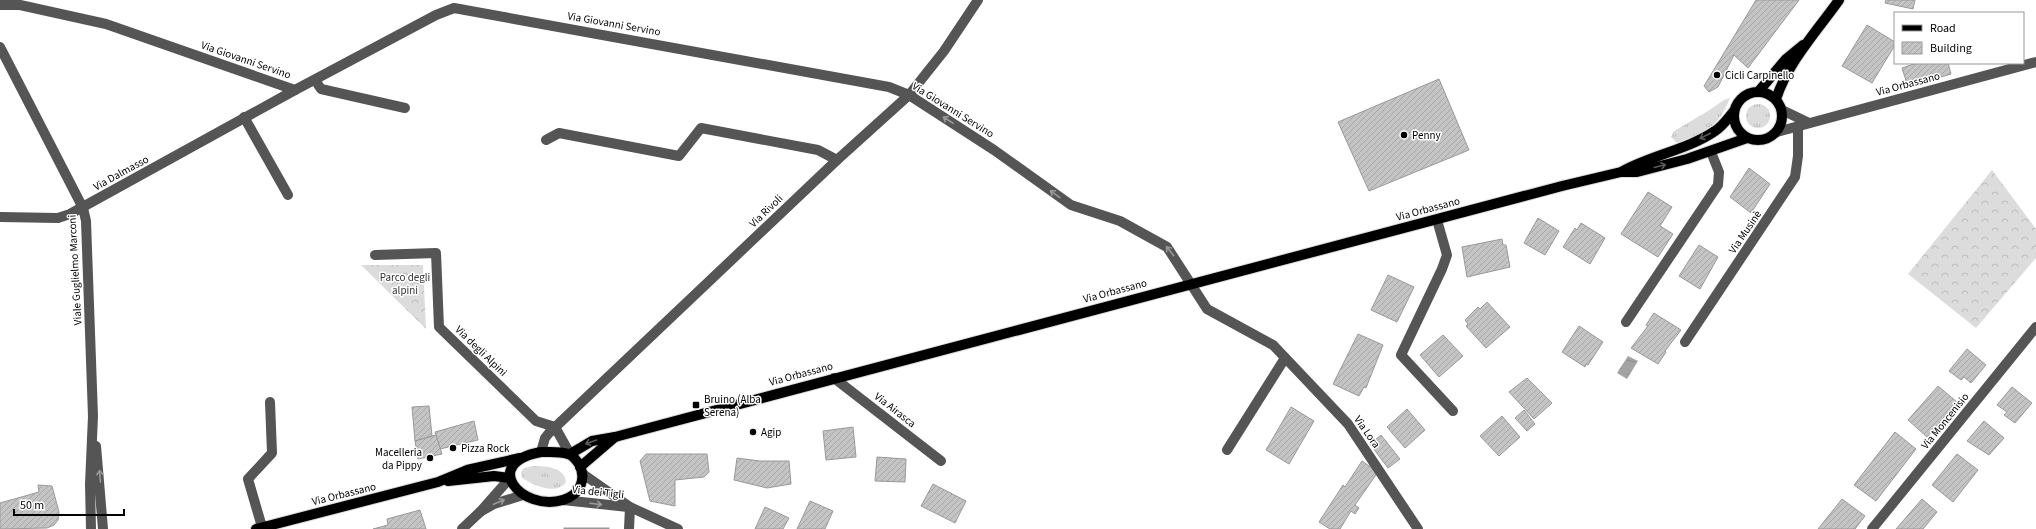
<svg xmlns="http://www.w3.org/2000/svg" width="2036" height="529" viewBox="0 0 2036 529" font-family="'Source Sans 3',sans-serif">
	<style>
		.grass { fill: url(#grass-tufts) }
		.forest { fill: url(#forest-crowns) }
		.water { fill: url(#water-ripples) }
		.building { fill: url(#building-hatch); stroke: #999 }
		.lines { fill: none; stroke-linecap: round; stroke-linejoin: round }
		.major-casing { stroke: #dbdbdb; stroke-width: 12 }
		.minor { stroke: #555; stroke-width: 10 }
		.major { stroke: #000; stroke-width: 10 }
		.oneway { stroke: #999 }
		.oneway2 { stroke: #595959 }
		.poi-dot { fill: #000; stroke: #fff; stroke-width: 1.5 }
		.labels { text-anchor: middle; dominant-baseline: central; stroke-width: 3; stroke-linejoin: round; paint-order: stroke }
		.street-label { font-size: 11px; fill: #000; stroke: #fff }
		.poi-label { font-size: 11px; fill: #000; stroke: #fff; text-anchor: start }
		.park-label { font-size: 11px; fill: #333; stroke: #fff }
	</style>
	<defs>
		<pattern id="grass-tufts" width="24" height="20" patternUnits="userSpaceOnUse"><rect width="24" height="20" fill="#dcdcdc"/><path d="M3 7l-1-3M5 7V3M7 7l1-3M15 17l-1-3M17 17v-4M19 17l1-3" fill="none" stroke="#bbb"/></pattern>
		<pattern id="forest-crowns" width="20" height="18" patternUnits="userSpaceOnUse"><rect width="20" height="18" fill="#dcdcdc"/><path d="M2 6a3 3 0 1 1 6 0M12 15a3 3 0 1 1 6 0" fill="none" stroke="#bbb"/></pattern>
		<pattern id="water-ripples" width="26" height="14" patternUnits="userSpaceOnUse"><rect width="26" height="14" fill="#a3a3a3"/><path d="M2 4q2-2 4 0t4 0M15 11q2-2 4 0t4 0" fill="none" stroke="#8b8b8b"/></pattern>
		<pattern id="building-hatch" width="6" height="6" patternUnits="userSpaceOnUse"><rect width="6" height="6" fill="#c4c4c4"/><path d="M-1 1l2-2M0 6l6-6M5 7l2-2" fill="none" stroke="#a7a7a7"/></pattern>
	</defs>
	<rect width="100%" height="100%" fill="#fff"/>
	<!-- grass -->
	<g class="grass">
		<path d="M1730,98C1718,128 1706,132 1677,143L1671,137L1674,131L1708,111L1724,100Z"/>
		<circle cx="1758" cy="116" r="12"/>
		<path d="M534,466C546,466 564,467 566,482C556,496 533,485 522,478L521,472L524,468Z"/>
	</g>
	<!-- forest -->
	<g class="forest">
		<polygon points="1992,170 2036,229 2036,258 1976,328 1908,274"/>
		<polygon points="361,265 423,265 426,329"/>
	</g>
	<!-- water -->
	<polygon class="water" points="1628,356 1638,361 1627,379 1617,373"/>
	<!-- building -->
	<g class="building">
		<polygon points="1756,0 1799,0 1748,68 1734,55 1718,87 1709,92 1704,86"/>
		<polygon points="1886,0 1915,0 1913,9 1885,3"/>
		<polygon points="1867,25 1895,42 1895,45 1872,83 1842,66"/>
		<polygon points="1917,63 1948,63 1951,74 1908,87 1902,68"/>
		<polygon points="1439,79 1469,150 1369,191 1338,122"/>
		<polygon points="1749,168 1770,184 1751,213 1730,197"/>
		<polygon points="1648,192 1672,207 1660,226 1673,234 1658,257 1621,234"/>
		<polygon points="1538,218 1559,231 1545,255 1524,243"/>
		<polygon points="1581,223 1605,238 1590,264 1563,247 1575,228 1577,230"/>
		<polygon points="1502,239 1503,245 1506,245 1510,267 1467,277 1462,247"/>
		<polygon points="1699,245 1718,257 1700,289 1679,276"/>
		<polygon points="1388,275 1414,287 1397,322 1371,310"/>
		<polygon points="1487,302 1510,327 1486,348 1466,326 1468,324 1465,320 1478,307 1480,309"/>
		<polygon points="1654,313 1681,330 1665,351 1666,352 1658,364 1631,348 1648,326 1646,325"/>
		<polygon points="1579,326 1603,342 1588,365 1586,364 1585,367 1562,352"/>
		<polygon points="1358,334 1383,345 1366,388 1364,387 1359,396 1333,384"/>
		<polygon points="1443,335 1463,356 1439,377 1420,355"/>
		<polygon points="1967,349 1986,365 1971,383 1964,377 1961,380 1949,371"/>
		<polygon points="1527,378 1552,403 1534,419 1509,392"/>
		<polygon points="1938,386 1957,402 1927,437 1908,420"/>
		<polygon points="2012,387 2032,403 2015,423 2004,415 2007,412 1997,405"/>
		<polygon points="429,406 432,436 415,441 412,407"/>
		<polygon points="1291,407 1314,421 1289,464 1266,450"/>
		<polygon points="1407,409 1425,430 1405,448 1387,427"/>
		<polygon points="1524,410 1535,424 1527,431 1515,418"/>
		<polygon points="1502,416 1520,437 1499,456 1480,436"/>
		<polygon points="474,421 478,440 440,449 435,432"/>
		<polygon points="1984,421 2004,438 1989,455 1967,441"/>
		<polygon points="853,427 856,457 826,460 823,431"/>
		<polygon points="1895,432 1916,449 1876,501 1854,485"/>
		<polygon points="436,435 442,454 418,459 415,441"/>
		<polygon points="1381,435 1400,459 1388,468 1370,444"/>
		<polygon points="646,454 707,454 709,472 704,477 675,480 675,506 650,501 640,461"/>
		<polygon points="1957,454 1978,470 1953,502 1932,485"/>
		<polygon points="877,457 906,459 905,482 875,481"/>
		<polygon points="737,458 760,461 789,461 791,484 767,488 734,480"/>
		<polygon points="1362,461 1378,472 1355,505 1359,508 1355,514 1351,511 1340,529 1330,529 1319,522 1343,485 1345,487"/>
		<polygon points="933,484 966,501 955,523 921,506"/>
		<polygon points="38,485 52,486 59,512 58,520 54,525 47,528 0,529 0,503 39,492"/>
		<polygon points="1842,499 1865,516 1855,529 1818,529"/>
		<polygon points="1922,499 1937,512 1923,529 1896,529"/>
		<polygon points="810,501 833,511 825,529 797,529"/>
		<polygon points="765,507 789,518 783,529 755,529"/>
		<polygon points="420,510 426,529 373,529 388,525 387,519"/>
		<rect x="564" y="528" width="45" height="1"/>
	</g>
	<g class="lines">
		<!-- major casing -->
		<g class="major-casing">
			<g id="major">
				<polyline points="1759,91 1786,59 1803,45"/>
				<circle cx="1758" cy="116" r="24"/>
				<path d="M1776,99C1788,62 1817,31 1839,0"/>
				<path d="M1623,171C1652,155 1687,150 1715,131C1723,126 1728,118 1734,111"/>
				<path d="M541,452C550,452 560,451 568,454C573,455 576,460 579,464C587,479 580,495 563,500C521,512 480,463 541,452Z"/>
				<polyline points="570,454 592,441 615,437 1562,186 1621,172 1637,172 1687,159 1747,138"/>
				<polyline points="580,467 615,437"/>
				<polyline points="448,481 494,476 510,478"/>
				<polyline points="256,529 438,482 467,470 520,458"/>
			</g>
		</g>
		<!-- minor -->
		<g class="minor">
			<polyline points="0,5 20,5 106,24 295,90 436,15 454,8 889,87 909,95 994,150 1071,205 1120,221 1167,247 1207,309 1273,345 1348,424 1418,529"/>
			<polyline points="0,47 83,208 86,221 93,416 90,484 91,529"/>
			<polyline points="315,80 321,89 405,108"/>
			<polyline points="1782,110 1809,123"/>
			<polyline points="244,117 288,195"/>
			<polyline points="1777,132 2036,62"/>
			<polyline points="546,140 559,133 679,156 701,128 818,150 837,160"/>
			<polyline points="0,217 58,218 70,214 295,90"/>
			<polyline points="1437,220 1447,255 1442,269 1401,355 1453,411"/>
			<polyline points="375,255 436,253 439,327 536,421 555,427"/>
			<polyline points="1626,322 1718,185 1719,172 1711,152"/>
			<polyline points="1685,342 1795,177 1798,156 1798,126"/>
			<polyline points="834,378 941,461"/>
			<polyline points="555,427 570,454"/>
			<polyline points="96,446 103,529"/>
			<polyline points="1227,450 1285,358"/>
			<polyline points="541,452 545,438 549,433 837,160 909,95 944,51 978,0"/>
			<polyline points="583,474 630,507 678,529"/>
			<polyline points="510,478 480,512 494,504 523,495"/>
			<polyline points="563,500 628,507"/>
			<polyline points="262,527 248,479 272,453 270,402"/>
			<polyline points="462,529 480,512"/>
			<polyline points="629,529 630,507"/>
			<polyline points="1872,529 2036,327"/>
		</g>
		<!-- major -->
		<use href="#major" class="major"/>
	</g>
	<!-- one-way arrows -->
	<defs><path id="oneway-shaft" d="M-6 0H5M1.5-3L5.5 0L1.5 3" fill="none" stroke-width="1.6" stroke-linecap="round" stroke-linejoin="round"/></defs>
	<g class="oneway">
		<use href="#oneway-shaft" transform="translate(948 120) rotate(-147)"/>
		<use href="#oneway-shaft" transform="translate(1055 194) rotate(-144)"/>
		<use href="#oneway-shaft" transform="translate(1170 251) rotate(-128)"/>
		<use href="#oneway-shaft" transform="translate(100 476) rotate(-94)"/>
		<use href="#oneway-shaft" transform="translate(499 502) rotate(-23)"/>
		<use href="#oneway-shaft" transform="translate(596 504) rotate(7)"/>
	</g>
	<g class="oneway2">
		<use href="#oneway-shaft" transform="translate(1705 136) rotate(153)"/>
		<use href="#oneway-shaft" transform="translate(1660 166) rotate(-14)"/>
		<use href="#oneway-shaft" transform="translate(591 442) rotate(161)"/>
	</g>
	<!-- markers -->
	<g class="poi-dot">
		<circle cx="1717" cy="75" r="4"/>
		<circle cx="1404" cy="135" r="4"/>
		<rect x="692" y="401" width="8" height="8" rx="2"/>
		<circle cx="753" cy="432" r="4"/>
		<circle cx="453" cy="448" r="4"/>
		<circle cx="430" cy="458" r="4"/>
	</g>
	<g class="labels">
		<!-- street labels -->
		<g class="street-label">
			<text transform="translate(614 24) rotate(10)">Via Giovanni Servino</text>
			<text transform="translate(246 60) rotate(19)">Via Giovanni Servino</text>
			<text transform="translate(1908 84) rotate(-15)">Via Orbassano</text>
			<text transform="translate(953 110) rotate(32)">Via Giovanni Servino</text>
			<text transform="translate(121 173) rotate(-29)">Via Dalmasso</text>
			<text transform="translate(1428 209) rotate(-15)">Via Orbassano</text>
			<text transform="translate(766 211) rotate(-44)">Via Rivoli</text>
			<text transform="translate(1745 232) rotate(-56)">Via Musinè</text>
			<text transform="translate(75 270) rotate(-93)">Viale Guglielmo Marconi</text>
			<text transform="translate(1115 291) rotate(-15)">Via Orbassano</text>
			<text transform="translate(481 351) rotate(44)">Via degli Alpini</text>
			<text transform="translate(801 374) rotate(-15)">Via Orbassano</text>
			<text transform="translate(895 410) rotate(38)">Via Airasca</text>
			<text transform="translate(1945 421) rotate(-51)">Via Moncenisio</text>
			<text transform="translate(1367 432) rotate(55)">Via Lora</text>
			<text transform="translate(598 492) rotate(6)">Via dei Tigli</text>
			<text transform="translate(344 494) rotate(-14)">Via Orbassano</text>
		</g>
		<!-- poi labels -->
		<g class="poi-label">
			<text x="1725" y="75">Cicli Carpinello</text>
			<text x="1412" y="135">Penny</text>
			<text x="704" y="399">Bruino (Alba<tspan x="704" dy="13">Serena)</tspan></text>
			<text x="761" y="432">Agip</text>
			<text x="461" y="448">Pizza Rock</text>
			<text x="422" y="452" text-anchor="end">Macelleria<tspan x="422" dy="13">da Pippy</tspan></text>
		</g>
		<!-- park labels -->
		<g class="park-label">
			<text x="405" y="277">Parco degli<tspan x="405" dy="13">alpini</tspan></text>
		</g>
	</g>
	<!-- legend -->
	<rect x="1894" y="12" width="130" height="52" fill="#ffffff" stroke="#999999"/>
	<rect x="1902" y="25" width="20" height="6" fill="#000000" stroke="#999999"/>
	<text x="1930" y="32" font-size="12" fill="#000000">Road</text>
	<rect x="1902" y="42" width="20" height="12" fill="url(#building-hatch)" stroke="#999999"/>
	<text x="1930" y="52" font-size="12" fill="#000000">Building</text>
	<!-- scale -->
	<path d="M14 509v6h110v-6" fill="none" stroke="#000000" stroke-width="2"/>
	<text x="20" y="509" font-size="12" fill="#000000" stroke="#ffffff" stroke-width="3" paint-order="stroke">50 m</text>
</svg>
